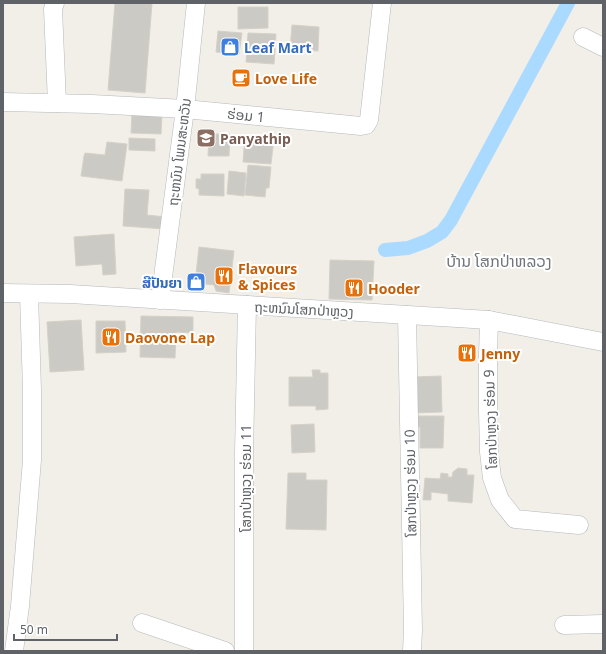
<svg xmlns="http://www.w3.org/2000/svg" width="606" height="654" viewBox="0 0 606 654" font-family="'Noto Sans','Noto Sans Lao',sans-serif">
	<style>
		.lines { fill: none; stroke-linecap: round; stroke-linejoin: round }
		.canal { stroke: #aadaff; stroke-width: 14 }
		.building { fill: #cccac5; stroke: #d6d1c6 }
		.minor-casing { stroke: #b5b8bc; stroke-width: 19 }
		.minor { stroke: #fff; stroke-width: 18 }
		.labels { text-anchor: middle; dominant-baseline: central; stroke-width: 4; stroke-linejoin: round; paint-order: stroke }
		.shop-label { font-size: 14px; font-weight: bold; fill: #366cbe; stroke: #fff; text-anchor: start }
		.food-label { font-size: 14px; font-weight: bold; fill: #c56008; stroke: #fff; text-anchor: start }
		.street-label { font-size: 14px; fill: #5f6368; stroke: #fff }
		.education-label { font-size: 14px; font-weight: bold; fill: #785e54; stroke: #fff; text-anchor: start }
		.quarter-label { font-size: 16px; fill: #70757a; stroke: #fff }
	</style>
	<rect width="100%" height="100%" fill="#f1efe8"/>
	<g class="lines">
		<!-- canal -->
		<polyline class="canal" points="385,250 408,248 427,241 442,232 451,220 568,3"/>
	</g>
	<!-- building -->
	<g class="building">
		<polygon points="115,3 152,3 145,93 108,90"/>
		<polygon points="238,7 268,7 268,28 238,29"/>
		<polygon points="292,25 319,27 318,51 290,49"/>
		<polygon points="218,31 242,33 239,54 216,52"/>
		<polygon points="248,33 276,34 274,64 246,62"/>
		<polygon points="132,113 162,115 161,134 131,133"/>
		<polygon points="210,134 230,134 229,156 208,156 209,135"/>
		<polygon points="245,135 274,138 271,164 243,162"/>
		<polygon points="129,138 155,139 155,151 129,150"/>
		<polygon points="107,142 127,144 122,181 81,176 84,156 85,153 105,155"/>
		<polygon points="248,165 271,167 269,188 266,188 265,197 245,195"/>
		<polygon points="229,171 246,173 244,196 227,194"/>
		<polygon points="201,174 224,174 224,196 199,195 199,189 196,188 196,179 201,179"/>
		<polygon points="125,189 149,190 147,215 166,217 165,229 123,226"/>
		<polygon points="114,234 116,274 103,275 102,264 76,266 74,237"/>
		<polygon points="199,247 234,251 229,293 216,291 214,285 195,283"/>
		<polygon points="330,260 374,261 372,300 329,299"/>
		<polygon points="141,316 193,317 193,333 176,332 175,358 140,357"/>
		<polygon points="81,320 84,370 50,372 47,322"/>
		<polygon points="96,321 125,321 126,352 96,353"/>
		<polygon points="312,370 320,370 320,373 328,373 328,409 316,410 316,406 289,406 289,377 313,377"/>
		<polygon points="441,376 442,412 414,413 413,377"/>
		<polygon points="416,416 444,416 443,448 420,448 420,427 416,427"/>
		<polygon points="314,424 315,452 292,453 291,425"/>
		<polygon points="458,468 467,469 467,475 474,475 472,503 448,501 448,494 431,492 431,500 423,500 425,478 440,479 441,473 448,474 448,477 452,477 453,472"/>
		<polygon points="288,473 306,473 306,480 327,480 326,530 286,529"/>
	</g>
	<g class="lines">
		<!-- minor casing -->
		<g class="minor-casing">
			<g id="minor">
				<polyline points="55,3 53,9 57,103"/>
				<polyline points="583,37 603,47"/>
				<polyline points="3,102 92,104 185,109 361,126 366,125 369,120 382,3"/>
				<polyline points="3,293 70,294 489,320 603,342"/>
				<polyline points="160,300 185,109 196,3"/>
				<polyline points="407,315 413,630 412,651"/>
				<polyline points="489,320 488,355 488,411 489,452 492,478 500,500 515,519 579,525"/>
				<polyline points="142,623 225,651"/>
				<polyline points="564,625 603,624"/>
				<polyline points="14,651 20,606 32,460 32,390 29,294"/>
				<polyline points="244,651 244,454 247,305"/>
			</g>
		</g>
		<!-- minor -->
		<use href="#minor" class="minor"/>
	</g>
	<!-- icons -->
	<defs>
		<g id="shop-square" transform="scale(1)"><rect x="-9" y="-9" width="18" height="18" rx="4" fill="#3f7fe0" stroke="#fff"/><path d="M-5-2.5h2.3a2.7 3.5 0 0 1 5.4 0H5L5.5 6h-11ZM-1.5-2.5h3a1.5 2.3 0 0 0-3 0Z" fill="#fff"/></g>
		<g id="cafe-square" transform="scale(1)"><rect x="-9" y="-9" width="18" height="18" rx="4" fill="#e8710a" stroke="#fff"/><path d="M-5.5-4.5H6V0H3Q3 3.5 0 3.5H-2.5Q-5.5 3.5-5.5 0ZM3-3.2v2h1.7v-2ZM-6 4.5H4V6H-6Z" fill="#fff"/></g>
		<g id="school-square" transform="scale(1)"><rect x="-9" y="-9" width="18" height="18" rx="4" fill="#8d6e63" stroke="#fff"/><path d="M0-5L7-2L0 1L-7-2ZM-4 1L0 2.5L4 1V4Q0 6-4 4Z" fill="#fff"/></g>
		<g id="restaurant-square" transform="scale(1)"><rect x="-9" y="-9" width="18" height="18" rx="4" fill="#e8710a" stroke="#fff"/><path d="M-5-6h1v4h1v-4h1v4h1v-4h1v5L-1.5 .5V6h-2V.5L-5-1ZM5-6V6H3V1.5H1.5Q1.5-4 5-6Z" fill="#fff"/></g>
	</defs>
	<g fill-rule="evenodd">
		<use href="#shop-square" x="230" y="47"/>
		<use href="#cafe-square" x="241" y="78"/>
		<use href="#school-square" x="206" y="138"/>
		<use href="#restaurant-square" x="224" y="276"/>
		<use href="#shop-square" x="196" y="282"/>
		<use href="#restaurant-square" x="354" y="288"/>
		<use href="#restaurant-square" x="111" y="337"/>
		<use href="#restaurant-square" x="467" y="353"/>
	</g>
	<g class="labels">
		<!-- shop labels -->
		<g class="shop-label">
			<text x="244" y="47">Leaf Mart</text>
			<text x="182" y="282" text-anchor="end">ສີປັນຍາ</text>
		</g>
		<!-- food labels -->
		<g class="food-label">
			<text x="255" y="78">Love Life</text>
			<text x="238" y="268">Flavours<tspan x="238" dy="16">&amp; Spices</tspan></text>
			<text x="368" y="288">Hooder</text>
			<text x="125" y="337">Daovone Lap</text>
			<text x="481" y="353">Jenny</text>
		</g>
		<!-- street labels -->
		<g class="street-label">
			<text transform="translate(246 115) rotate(6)">ຮ່ອມ 1</text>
			<text transform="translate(179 152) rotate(-83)">ຖະຫນົນ ໂພນສະຫວັນ</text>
			<text transform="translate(304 309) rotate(3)">ຖະຫນົນໂສກປ່າຫຼວງ</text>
			<text transform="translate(490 419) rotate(-92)">ໂສກປ່າຫຼວງ ຮ່ອມ 9</text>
			<text transform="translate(245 478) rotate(-90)">ໂສກປ່າຫຼວງ ຮ່ອມ 11</text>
			<text transform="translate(410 483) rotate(-91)">ໂສກປ່າຫຼວງ ຮ່ອມ 10</text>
		</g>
		<!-- education labels -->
		<g class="education-label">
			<text x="220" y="138">Panyathip</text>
		</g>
		<!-- quarter labels -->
		<g class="quarter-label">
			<text x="499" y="261">ບ້ານ ໂສກປ່າຫລວງ</text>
		</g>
	</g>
	<!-- border -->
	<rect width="606" height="654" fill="none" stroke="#5f6368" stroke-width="8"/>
	<!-- scale -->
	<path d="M14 634v6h103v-6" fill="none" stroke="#5f6368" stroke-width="2"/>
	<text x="20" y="634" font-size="12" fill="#5f6368" stroke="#ffffff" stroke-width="3" paint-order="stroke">50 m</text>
</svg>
